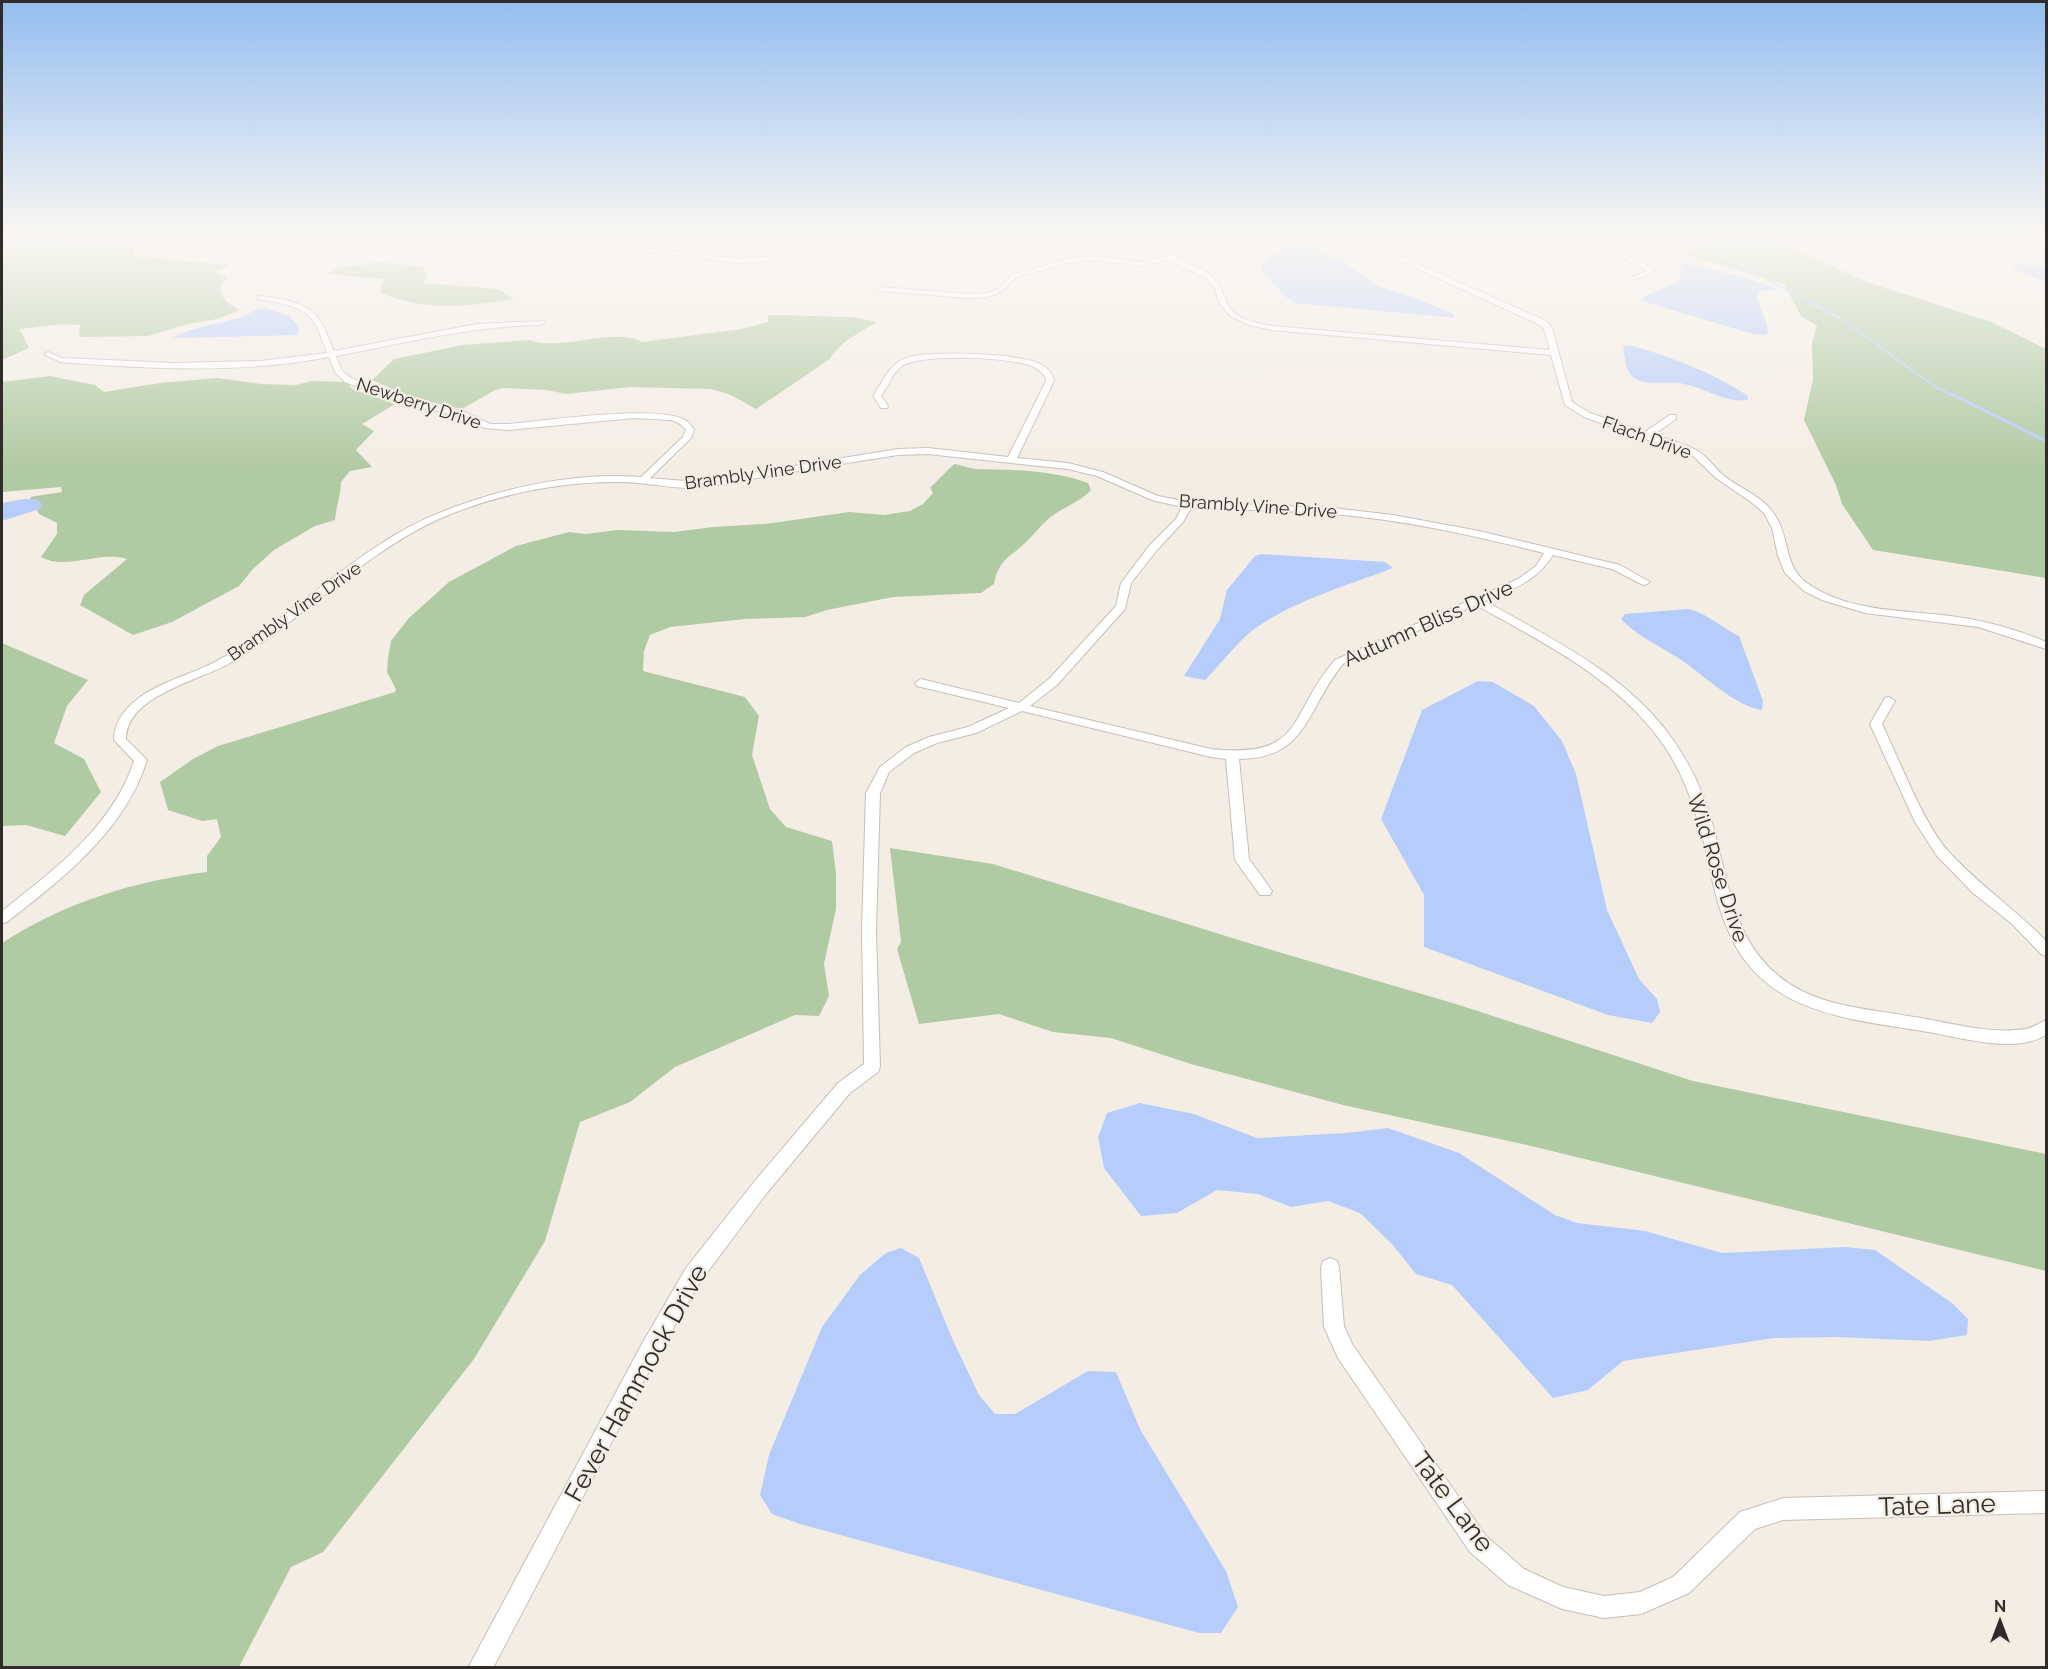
<svg xmlns="http://www.w3.org/2000/svg" width="2048" height="1669" viewBox="0 0 2048 1669" font-family="Raleway,sans-serif">
	<style>
		.green { fill: #b0caa3 }
		.water { fill: #b6cdfc }
		.lines { fill: none; stroke-linecap: round; stroke-linejoin: round }
		.stream-far1 { stroke: #b6cdfc; stroke-width: 2 }
		.stream { stroke: #b6cdfc; stroke-width: 3 }
		.minor-casing { stroke: #c7bfb7; stroke-width: 2 }
		.minor { fill: #fff; fill-rule: evenodd }
		.labels { text-anchor: middle; dominant-baseline: central; stroke-width: 4.5; stroke-linejoin: round; paint-order: stroke }
		.far-street-label { font-size: 18px; fill: #2f2c29; stroke: #f4ede4 }
		.street-label { font-size: 21px; fill: #2f2c29; stroke: #f4ede4 }
		.near-street-label { font-size: 26px; fill: #2f2c29; stroke: #f4ede4 }
	</style>
	<rect width="100%" height="100%" fill="#f4ede4"/>
	<!-- green -->
	<g class="green">
		<path d="M2,237C46,237 89,246 134,240V256L230,265L213,272L228,276L220,286C221,300 228,304 240,310L217,319L188,324L148,336L79,337L80,325L62,324L20,329L29,348L2,360Z"/>
		<polygon points="1699,237 1769,237 1864,281 1991,322 2046,349 2046,578 1873,550 1842,504 1836,485 1804,420 1813,380 1812,343 1817,326 1801,316 1784,284 1684,254 1702,240"/>
		<path d="M379,262L423,267L428,275L423,283L498,289L514,299C471,306 421,312 380,292L384,279L326,274L340,268Z"/>
		<path d="M768,315L853,317L876,322C859,334 841,340 830,359L756,409L731,395L711,389L630,387L566,394L547,390L503,388L495,390L462,409L416,399L372,380L394,359L463,345L529,340C560,352 616,326 642,342L741,329L768,322Z"/>
		<path d="M50,376L95,385L104,392L160,383L217,378L262,384L296,385L312,381L347,382L352,389L395,404L362,424L374,431L356,450L372,467L350,471L341,482C341,495 336,506 335,520L315,526L274,550L252,570L239,586L172,622L133,635L80,605L84,595L127,559C99,550 67,571 41,557L57,534V523L39,514L30,497L62,492L61,487L2,492V382Z"/>
		<path d="M954,464C962,465 970,469 977,469C1015,470 1052,470 1088,483L1091,490C1081,501 1068,505 1055,514C1044,521 1037,531 1028,540C1012,557 999,557 994,584L981,593L893,597L827,610L805,617L745,619L670,627L650,635L644,651L643,671L745,697L759,716L752,755L770,809L786,827L832,841L836,874V909L824,964L829,996L819,1016L795,1015L675,1067L630,1102L580,1122L545,1241L474,1359L323,1552L291,1567L239,1667H2V943C64,903 133,881 207,872V856L221,837L217,819L202,821L168,810L160,782L193,759L218,746L395,692L396,689L387,672L388,658L391,641L409,618L449,582L516,546L569,532L586,534L617,530L674,532L713,527L766,524L849,512L884,515L910,511L923,504L933,493L930,488Z"/>
		<polygon points="2,643 88,680 67,706 54,743 84,759 101,792 65,836 26,825 2,826"/>
		<polygon points="890,848 993,864 1255,945 1456,1004 1693,1081 2046,1154 2046,1271 1527,1145 1343,1105 1191,1064 1111,1038 1053,1032 999,1014 919,1024 897,949 901,942"/>
	</g>
	<!-- water -->
	<g class="water">
		<polygon points="1294,237 1305,237 1308,244 1315,248 1347,265 1380,287 1419,299 1453,314 1456,318 1295,303 1285,296 1261,269 1260,265"/>
		<polygon points="1686,263 1746,278 1778,289 1759,292 1757,296 1769,332 1765,335 1753,334 1646,302 1641,298 1677,282 1680,279 1681,265"/>
		<polygon points="2016,264 2046,266 2046,282 2021,273 2011,266"/>
		<path d="M266,308L289,316L299,327L298,335L172,338C193,327 213,325 235,319C248,316 251,309 266,308Z"/>
		<path d="M1629,345C1670,356 1712,372 1748,396L1747,400C1725,403 1705,388 1684,384C1669,380 1646,387 1633,377C1625,371 1625,356 1623,347Z"/>
		<polygon points="24,499 37,499 42,504 40,509 2,521 2,503"/>
		<path d="M1261,554L1385,562L1393,568C1349,585 1282,604 1246,636C1232,649 1219,666 1205,680L1184,676L1220,619L1227,590L1255,556Z"/>
		<path d="M1687,609C1704,611 1722,628 1739,636L1763,701L1762,710C1737,707 1704,676 1683,661C1662,647 1638,637 1621,619L1625,614Z"/>
		<polygon points="1478,681 1493,682 1534,706 1562,741 1576,774 1607,910 1639,979 1657,999 1660,1012 1652,1023 1608,1015 1424,947 1424,895 1381,819 1422,710"/>
		<polygon points="1140,1103 1194,1114 1257,1138 1346,1133 1388,1128 1459,1153 1555,1215 1577,1223 1645,1231 1722,1253 1845,1247 1875,1250 1952,1303 1968,1319 1967,1335 1929,1341 1838,1337 1774,1338 1623,1361 1588,1390 1553,1398 1452,1285 1416,1274 1392,1244 1360,1213 1328,1201 1291,1207 1258,1194 1217,1190 1177,1213 1141,1216 1104,1168 1098,1137 1107,1113"/>
		<polygon points="901,1248 919,1258 952,1338 979,1395 995,1414 1015,1414 1088,1371 1116,1372 1140,1429 1226,1571 1238,1607 1221,1633 1199,1633 800,1524 772,1514 760,1495 769,1455 822,1327 860,1275 886,1253"/>
	</g>
	<g class="lines">
		<!-- stream-far1 -->
		<polyline class="stream-far1" points="1686,237 1840,318 1934,386 1954,396"/>
		<!-- stream -->
		<polyline class="stream" points="1951,394 2046,441"/>
		<!-- minor casing -->
		<g class="minor-casing">
			<g id="minor">
				<path d="M330,237C340,237 346,245 357,246C379,247 402,237 425,237L359,250L342,247Z"/>
				<polygon points="528,237 547,237 739,259 767,257 845,237 855,237 767,261 739,263"/>
				<path d="M1224,237H1232L1214,248L1174,258C1188,264 1205,268 1215,279C1222,287 1223,296 1228,305C1236,320 1257,323 1273,326L1550,350L1544,329L1540,325L1361,243L1358,237H1364L1366,241L1546,321L1552,328L1572,402L1590,413L1645,432L1670,415H1676V419L1653,435C1667,439 1684,443 1696,450C1707,456 1714,467 1723,475C1740,489 1764,496 1776,517C1792,543 1782,569 1813,587C1853,612 1904,610 1950,616C1983,620 2016,629 2046,642V649L1978,627L1865,613L1822,600L1804,591L1785,573L1778,556L1772,528L1764,513L1751,502L1716,478L1693,456L1584,417L1565,405L1551,355L1273,330L1249,325L1230,316L1220,304L1214,287L1207,279L1167,260L1141,266L1094,260L1071,262L1016,277L1002,291L988,297L968,298L881,291L878,289L881,287L968,294L987,293L998,289L1012,275L1071,258L1094,256L1141,262L1210,246Z"/>
				<polygon points="1545,237 1555,237 1625,256 1653,268 1653,273 1631,280 1631,278 1647,270 1621,258"/>
				<path d="M260,296C281,299 308,301 320,321C326,330 330,342 334,351L477,324L544,321L545,323L541,325C471,326 405,343 336,356L342,371L351,378L405,399L465,412L490,424H508C544,421 657,404 685,420C689,422 692,427 694,430L691,438L650,478L697,482L898,449L928,448L1008,457L1046,381L1045,376C1042,373 1038,369 1034,367C1014,357 921,353 902,366C893,372 888,387 881,396L888,406L887,408H881L873,396C883,382 889,364 906,358C927,350 1020,353 1040,364C1047,367 1053,374 1054,381L1017,458L1068,463L1103,472L1158,496L1188,502L1333,508L1393,515L1479,531L1620,565L1650,582L1645,585L1641,584L1612,569L1553,555C1536,582 1513,589 1485,601C1550,638 1626,674 1671,737C1690,764 1705,794 1713,826C1731,892 1735,957 1802,991C1834,1007 1874,1010 1908,1016C1945,1021 1987,1035 2025,1029C2033,1028 2039,1023 2046,1020V1035C2014,1055 1957,1036 1922,1031C1848,1019 1767,1013 1731,937C1718,910 1712,880 1706,850C1695,807 1682,766 1653,731C1608,674 1538,640 1476,605L1343,664C1307,707 1308,759 1239,759L1249,859L1272,891L1270,895H1260L1235,860L1226,759L1211,757L1022,711L976,733L937,743L914,753L889,772L880,793L876,930L880,1067L878,1072L850,1093L766,1194L700,1282L657,1356L493,1668H468L643,1342L686,1268L754,1182L838,1083L864,1064L862,930L866,793L880,767L906,747L929,737L968,727L1009,708L917,686L915,683L921,679L1019,703L1049,679L1116,606L1121,583L1149,546L1176,519L1182,507L1152,500L1097,476L1068,469L928,454L898,455C853,462 809,469 764,477C742,480 719,486 697,488C671,489 646,482 620,482C560,481 494,495 439,519C362,554 303,620 230,663C199,681 127,695 126,739L147,760C125,831 63,878 7,922L2,923V911C54,870 113,826 134,761L114,740C114,724 122,712 135,701C161,680 196,674 224,657C299,612 362,542 444,511C505,487 576,472 641,477L683,437L686,430L680,424L671,420L634,418L508,430L485,428L459,416L400,403L345,382L335,372L329,357C240,374 149,369 60,362L44,354L48,352L62,358L174,363L260,361L327,353C323,343 320,331 314,322C302,304 276,303 258,299V297ZM1191,508C1238,510 1286,510 1333,514C1405,520 1475,536 1544,553L1536,566L1518,579L1335,660C1287,715 1306,759 1211,749L1030,706L1057,685L1125,609L1131,583L1157,550L1183,522Z"/>
				<path d="M1889,697L1895,701L1882,724C1900,761 1922,821 1948,851C1978,884 2015,909 2046,941V956L2041,954L2011,923L1973,893L1937,856L1915,822L1870,724L1885,698Z"/>
				<polygon points="1330,1258 1337,1261 1339,1267 1344,1326 1352,1344 1486,1536 1524,1569 1563,1587 1604,1596 1640,1592 1673,1577 1740,1512 1783,1498 2046,1491 2046,1513 1783,1520 1755,1529 1689,1593 1641,1614 1604,1618 1562,1609 1508,1585 1470,1552 1338,1358 1324,1327 1321,1267 1323,1261"/>
			</g>
		</g>
		<!-- minor -->
		<use href="#minor" class="minor"/>
	</g>
	<!-- sky -->
	<linearGradient id="sky" x2="0" y2="1"><stop stop-color="#94bef0"/><stop offset="0.5" stop-color="#faf7f3"/><stop offset="1" stop-color="#faf7f3" stop-opacity="0"/></linearGradient>
	<rect width="2048" height="471" fill="url(#sky)"/>
	<g class="labels">
		<!-- far-street labels -->
		<g class="far-street-label">
			<text transform="translate(419 403) rotate(18)">Newberry Drive</text>
			<text transform="translate(1647 437) rotate(20)">Flach Drive</text>
			<text transform="translate(763 472) rotate(-8)">Brambly Vine Drive</text>
			<text transform="translate(1258 506) rotate(4)">Brambly Vine Drive</text>
			<text transform="translate(294 611) rotate(-35)">Brambly Vine Drive</text>
		</g>
		<!-- street labels -->
		<g class="street-label">
			<text transform="translate(1428 623) rotate(-24)">Autumn Bliss Drive</text>
			<text transform="translate(1718 868) rotate(72)">Wild Rose Drive</text>
		</g>
		<!-- near-street labels -->
		<g class="near-street-label">
			<text transform="translate(636 1383) rotate(-61)">Fever Hammock Drive</text>
			<text transform="translate(1453 1502) rotate(53)">Tate Lane</text>
			<text transform="translate(1937 1505) rotate(-2)">Tate Lane</text>
		</g>
	</g>
	<!-- border -->
	<rect width="2048" height="1669" fill="none" stroke="#2f2c29" stroke-width="6"/>
	<!-- north arrow -->
	<g transform="translate(2000 1621)" stroke="#f4ede4" stroke-width="4.5" paint-order="stroke">
	<path d="M0-4.5L10 22L0 15L-10 22Z" fill="#2f2c29"/>
	<text y="-9" font-size="16" font-weight="bold" text-anchor="middle" fill="#2f2c29">N</text>
	</g>
</svg>
